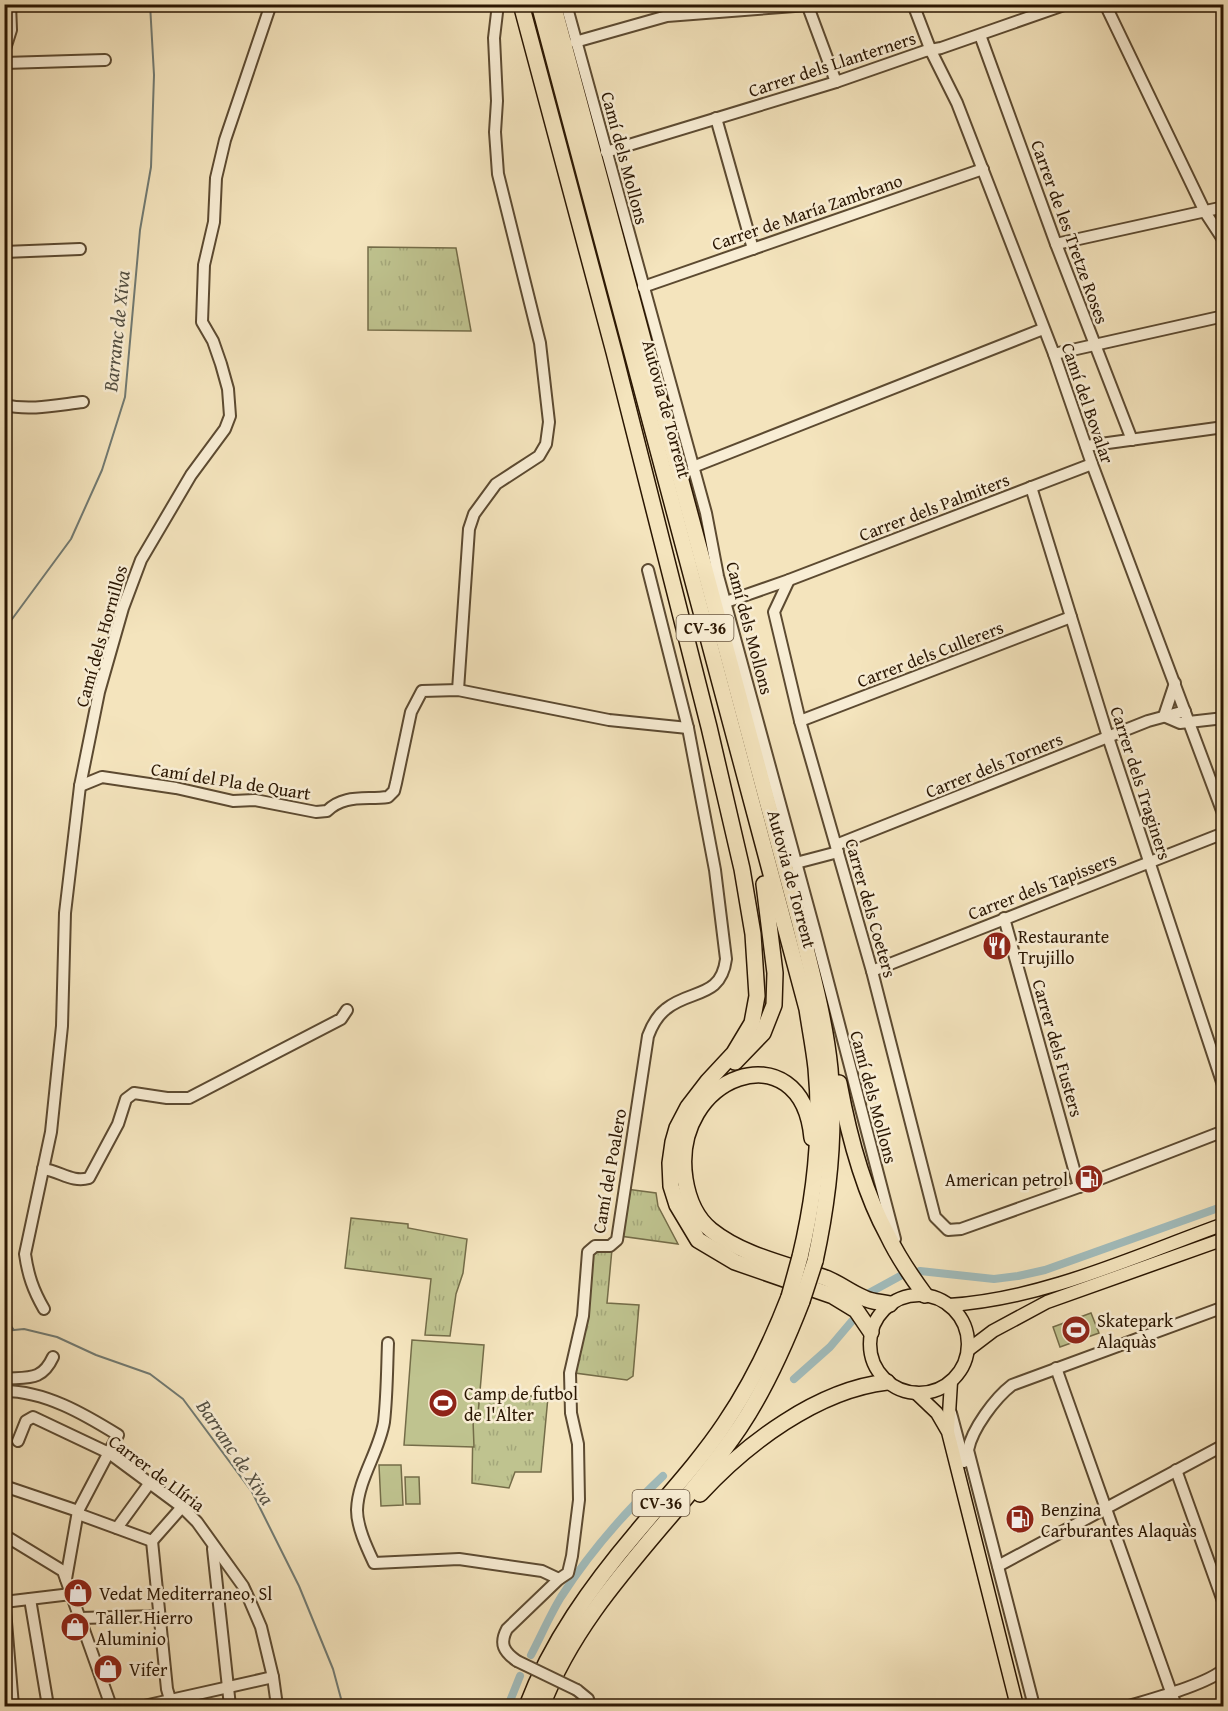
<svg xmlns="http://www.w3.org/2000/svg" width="1228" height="1711" viewBox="0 0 1228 1711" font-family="'Gentium Book Plus',serif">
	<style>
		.grass { fill: url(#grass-tufts); stroke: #746c48; stroke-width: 1.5 }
		.pitch { fill: #bfc38f; stroke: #746c48; stroke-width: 1.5 }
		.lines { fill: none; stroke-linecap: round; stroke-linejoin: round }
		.stream { stroke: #717a72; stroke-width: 2 }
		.canal { stroke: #a1bcbc; stroke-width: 8 }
		.minor-casing { stroke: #5c4a31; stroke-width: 14 }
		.major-casing { stroke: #2a1602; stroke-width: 15 }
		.highway-casing { stroke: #2a1602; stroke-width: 18 }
		.minor { stroke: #f8edd4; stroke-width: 10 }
		.major { stroke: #f4e4bd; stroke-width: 12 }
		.highway { stroke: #f4e4bd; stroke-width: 15 }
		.minor-bridge-casing { stroke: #5c4a31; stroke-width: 14; stroke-linecap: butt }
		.highway-bridge-casing { stroke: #2a1602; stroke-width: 18; stroke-linecap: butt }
		.minor-bridge { stroke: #f8edd4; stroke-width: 10 }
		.highway-bridge { stroke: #f4e4bd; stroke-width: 15 }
		.labels { text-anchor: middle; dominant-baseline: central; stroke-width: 5; stroke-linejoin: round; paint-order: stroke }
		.shield { fill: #f8edd4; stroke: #685641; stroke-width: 1.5 }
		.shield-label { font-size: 16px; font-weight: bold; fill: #2a1602 }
		.street-label { font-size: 18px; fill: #2a1602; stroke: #f8edd4 }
		.poi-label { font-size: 18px; fill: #2a1602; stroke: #f8edd4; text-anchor: start }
		.water-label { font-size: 20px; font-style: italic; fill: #545043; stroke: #f8edd4 }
	</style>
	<defs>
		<pattern id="grass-tufts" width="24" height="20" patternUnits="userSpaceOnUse" patternTransform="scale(1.5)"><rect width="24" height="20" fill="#bfc38f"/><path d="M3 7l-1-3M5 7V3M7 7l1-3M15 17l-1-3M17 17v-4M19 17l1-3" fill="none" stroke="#a4a77a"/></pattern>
	</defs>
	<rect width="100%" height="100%" fill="#f4e4bd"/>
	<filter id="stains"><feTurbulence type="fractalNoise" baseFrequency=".00333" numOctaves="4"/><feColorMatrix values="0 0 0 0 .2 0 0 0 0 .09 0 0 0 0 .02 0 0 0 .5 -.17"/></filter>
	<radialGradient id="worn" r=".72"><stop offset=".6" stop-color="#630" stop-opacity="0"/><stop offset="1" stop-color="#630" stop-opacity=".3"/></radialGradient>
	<!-- grass -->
	<g class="grass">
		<polygon points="368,247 456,248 471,331 368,330"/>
		<polygon points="626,1189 656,1193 658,1206 678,1244 620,1236"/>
		<polygon points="351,1218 408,1224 408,1228 467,1239 463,1273 456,1294 450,1336 425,1335 431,1279 345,1268"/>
		<polygon points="612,1249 607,1303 639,1305 633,1376 627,1380 575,1373 593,1252"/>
		<polygon points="479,1393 548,1397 541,1472 515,1472 509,1488 472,1483 473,1420 478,1414"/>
	</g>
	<!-- pitch -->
	<g class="pitch">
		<polygon points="1091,1313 1099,1333 1060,1347 1053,1327"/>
		<polygon points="412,1340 484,1345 478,1414 473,1420 474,1447 404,1445"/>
		<polygon points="401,1465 403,1505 381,1506 379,1465"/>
		<polygon points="405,1477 419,1477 420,1504 406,1504"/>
	</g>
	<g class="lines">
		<!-- stream -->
		<g class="stream">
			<polyline points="4,630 71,539 102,470 125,397 140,230 151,167 154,75 150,4"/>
			<polyline points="4,1317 14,1330"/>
			<polyline points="4,1331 24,1329 57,1337 96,1355 150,1374 183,1399 252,1492 299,1586 333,1669 343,1706"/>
		</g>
		<!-- canal -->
		<g class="canal">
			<polyline points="920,1271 994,1279 1018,1276 1045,1270 1224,1206"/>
			<polyline points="869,1293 902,1275"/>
			<polyline points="794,1379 830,1347 852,1321"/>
			<path d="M531,1655C541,1636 550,1615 561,1597C590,1552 625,1512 663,1476"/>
			<polyline points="508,1706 520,1676"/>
		</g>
		<!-- minor casing -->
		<g class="minor-casing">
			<g id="minor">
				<polyline points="566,4 706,513 718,576 815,932 895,1239"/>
				<polyline points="807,4 836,82"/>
				<polyline points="913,4 931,51 957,103 1054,354 1092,464 1224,816"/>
				<polyline points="1105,4 1205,212 1224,241"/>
				<polyline points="980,35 1056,244 1132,440"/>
				<polyline points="575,42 667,16 808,5"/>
				<polyline points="4,52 11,30 10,4"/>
				<polyline points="4,63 105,60"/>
				<polyline points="716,118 753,249"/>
				<polyline points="606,152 836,82 925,51 941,48 1067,4"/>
				<polyline points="1056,244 1224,207"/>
				<polyline points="4,252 80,249"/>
				<polyline points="643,287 983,169"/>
				<polyline points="1054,354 1224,316"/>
				<path d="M4,405C30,411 57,405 83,402"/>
				<polyline points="1086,446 1224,427"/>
				<polyline points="693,467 1043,329"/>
				<polyline points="1031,487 1108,737 1224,1088"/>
				<polyline points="789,580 774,612 800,721 872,971 935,1217 948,1230 961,1229 1079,1187 1224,1131"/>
				<polyline points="726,602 789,580 1092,464"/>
				<polyline points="458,690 469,529 474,514 496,484 539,456 546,444 549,422 540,343 498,174 495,132 497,101 494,38 498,4"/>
				<polyline points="1164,716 1175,683"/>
				<polyline points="1166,717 1180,723 1224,718"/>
				<polyline points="800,721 1071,617"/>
				<path d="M80,786L102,777L176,788L233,801L255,800L316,812L327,811C344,794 365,800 388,797L394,791L396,783L411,712L422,691L458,690L609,720L688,728"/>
				<polyline points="836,845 1148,721 1185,711"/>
				<polyline points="796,863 838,852"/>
				<polyline points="1004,918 1079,1187"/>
				<polyline points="872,971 1224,833"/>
				<path d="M43,1169C60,1171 72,1183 89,1178L118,1124L126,1099L134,1093L167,1098H189L341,1019L347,1010"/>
				<path d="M44,1309C33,1290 28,1275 25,1254L51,1132L62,1026L65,913L80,786L99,692L123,608L141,560L191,475L225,429L230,416L228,389L221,364L213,341L202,322L204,265L214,222L216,178L225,140L271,4"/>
				<path d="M388,1343C387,1369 387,1396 384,1422C379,1452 358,1479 357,1510C357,1527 367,1548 374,1563L459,1559L542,1571L559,1579"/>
				<polyline points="1056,1368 1176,1706"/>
				<path d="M4,1379C29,1377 42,1381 53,1357"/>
				<path d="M4,1391C45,1391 84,1414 118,1435L78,1511L66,1579"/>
				<polyline points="951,1413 964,1462"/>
				<polyline points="18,1441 26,1421 33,1417 109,1453 182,1507 197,1522 243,1586 249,1599 261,1627 273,1677 277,1706"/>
				<polyline points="1176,1470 1224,1604"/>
				<polyline points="4,1486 78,1511 81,1515 152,1541"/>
				<polyline points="117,1528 149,1484"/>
				<polyline points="4,1535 63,1571 111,1706"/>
				<polyline points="152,1541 167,1689 172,1706"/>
				<polyline points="152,1541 182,1507"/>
				<polyline points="213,1549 230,1706"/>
				<polyline points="998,1566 1224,1445"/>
				<polyline points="4,1598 13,1706"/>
				<polyline points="30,1599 48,1706"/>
				<polyline points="4,1602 71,1594"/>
				<polyline points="80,1618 159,1616"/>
				<path d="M517,1661C504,1652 499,1644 507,1629L559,1579L568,1573L572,1556L579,1500L578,1444L571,1413L570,1373L583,1316L588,1252L595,1246H610L617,1240L648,1036C652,1025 657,1016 666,1009C690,989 721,999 726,959L715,870L688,728L648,570"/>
				<polyline points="577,1690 588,1699 590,1706"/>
				<polyline points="144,1706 273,1677"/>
				<path d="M1034,1706L968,1450C972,1429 995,1398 1012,1385L1224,1307"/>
				<path d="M1129,1706C1152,1699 1208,1684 1224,1669"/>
			</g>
		</g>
		<!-- major casing -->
		<g class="major-casing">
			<g id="major">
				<circle cx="919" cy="1344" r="49"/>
				<path d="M949,1305C1044,1299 1135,1256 1224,1224"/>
				<polyline points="968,1350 993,1331 1047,1302 1224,1239"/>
				<polyline points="916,1393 937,1413 948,1432 1017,1706"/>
				<polyline points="948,1430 951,1382"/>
			</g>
		</g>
		<!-- highway casing -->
		<g class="highway-casing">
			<g id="highway">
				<polyline points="521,4 614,352 709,727 742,869 753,934 757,996 752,1023 734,1053 708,1081 688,1107 677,1128 673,1142 670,1163 671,1186 677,1205 698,1240 735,1262 833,1296 856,1310 871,1332"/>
				<path d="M539,4L807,1009C810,1029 814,1049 816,1068C822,1132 815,1195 800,1257"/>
				<path d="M553,4L799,920C811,969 825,1019 830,1069C836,1135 829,1197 815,1261"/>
				<polyline points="735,1062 763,1033 774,1005 775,973 764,884"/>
				<path d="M839,1083C848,1132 864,1192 888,1236C898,1257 911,1276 925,1295"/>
				<path d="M812,1138C802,1028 669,1075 685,1179C688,1198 695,1217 711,1230C742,1255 785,1264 823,1277C838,1282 849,1292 864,1298C871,1302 882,1302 890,1304"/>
				<path d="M700,1494C746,1444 817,1390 887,1382"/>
				<path d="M527,1706C551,1642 592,1585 636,1533C666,1497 699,1462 725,1423C752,1383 772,1341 789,1297"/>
				<path d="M542,1706C583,1597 676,1522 740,1427C766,1388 785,1345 802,1301"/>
			</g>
		</g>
		<!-- minor -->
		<use href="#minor" class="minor"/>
		<!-- major -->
		<use href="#major" class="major"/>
		<!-- highway -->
		<use href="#highway" class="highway"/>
		<!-- minor-bridge casing -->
		<g class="minor-bridge-casing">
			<polyline id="minor-bridge" points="517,1661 577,1690"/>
		</g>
		<!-- highway-bridge casing -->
		<g class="highway-bridge-casing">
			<g id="highway-bridge">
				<polyline points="789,1297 800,1257"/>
				<polyline points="802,1301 815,1261"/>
			</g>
		</g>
		<!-- minor-bridge -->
		<use href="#minor-bridge" class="minor-bridge"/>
		<!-- highway-bridge -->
		<use href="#highway-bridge" class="highway-bridge"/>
	</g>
	<!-- icons -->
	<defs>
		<g id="restaurant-disc" transform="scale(1.5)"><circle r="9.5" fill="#8f2418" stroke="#f8edd4"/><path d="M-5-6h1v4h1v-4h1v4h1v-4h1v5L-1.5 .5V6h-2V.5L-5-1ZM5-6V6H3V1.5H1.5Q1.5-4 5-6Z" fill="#fff"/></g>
		<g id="fuel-disc" transform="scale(1.5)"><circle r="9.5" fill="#8f2418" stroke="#f8edd4"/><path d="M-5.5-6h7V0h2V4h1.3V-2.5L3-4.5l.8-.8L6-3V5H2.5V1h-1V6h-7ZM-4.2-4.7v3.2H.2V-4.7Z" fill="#fff"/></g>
		<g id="stadium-disc" transform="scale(1.5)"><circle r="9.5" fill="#8f2418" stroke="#f8edd4"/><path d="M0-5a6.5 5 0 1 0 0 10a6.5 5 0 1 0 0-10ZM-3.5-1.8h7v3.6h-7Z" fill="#fff"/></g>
		<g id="shop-disc" transform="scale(1.5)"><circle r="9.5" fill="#8f2418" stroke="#f8edd4"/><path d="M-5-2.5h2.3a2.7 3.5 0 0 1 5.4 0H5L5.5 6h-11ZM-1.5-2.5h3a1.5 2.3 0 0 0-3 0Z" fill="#fff"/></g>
	</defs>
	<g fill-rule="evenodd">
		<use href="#restaurant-disc" x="997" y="946"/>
		<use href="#fuel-disc" x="1089" y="1179"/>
		<use href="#stadium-disc" x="1076" y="1330"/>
		<use href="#stadium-disc" x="443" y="1403"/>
		<use href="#fuel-disc" x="1020" y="1519"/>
		<use href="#shop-disc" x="78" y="1593"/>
		<use href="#shop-disc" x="75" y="1627"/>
		<use href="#shop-disc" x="108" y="1669"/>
	</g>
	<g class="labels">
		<!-- shield labels -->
		<g class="shield">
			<rect x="676.5" y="615" width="57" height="26" rx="4.5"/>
			<rect x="632.5" y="1490" width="57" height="26" rx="4.5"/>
		</g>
		<g class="shield-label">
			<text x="705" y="628">CV-36</text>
			<text x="661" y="1503">CV-36</text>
		</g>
		<!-- street labels -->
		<g class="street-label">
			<text transform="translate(832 64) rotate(-18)">Carrer dels Llanterners</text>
			<text transform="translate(625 158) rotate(75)">Camí dels Mollons</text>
			<text transform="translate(807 212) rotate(-19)">Carrer de María Zambrano</text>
			<text transform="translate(1070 232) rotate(70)">Carrer de les Tretze Roses</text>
			<text transform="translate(1088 403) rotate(71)">Camí del Bovalar</text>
			<text transform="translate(667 409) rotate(75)">Autovia de Torrent</text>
			<text transform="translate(934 507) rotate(-21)">Carrer dels Palmiters</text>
			<text transform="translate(750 628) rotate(75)">Camí dels Mollons</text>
			<text transform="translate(101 636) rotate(-74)">Camí dels Hornillos</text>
			<text transform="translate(930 654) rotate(-21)">Carrer dels Cullerers</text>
			<text transform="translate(994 765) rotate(-22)">Carrer dels Torners</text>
			<text transform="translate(231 781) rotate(9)">Camí del Pla de Quart</text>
			<text transform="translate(1141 783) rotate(72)">Carrer dels Traginers</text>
			<text transform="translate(792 879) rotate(75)">Autovia de Torrent</text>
			<text transform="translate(1042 886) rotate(-21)">Carrer dels Tapissers</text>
			<text transform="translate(871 908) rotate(74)">Carrer dels Coeters</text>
			<text transform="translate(1058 1048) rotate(74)">Carrer dels Fusters</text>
			<text transform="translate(874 1097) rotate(75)">Camí dels Mollons</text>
			<text transform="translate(609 1171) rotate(-80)">Camí del Poalero</text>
			<text transform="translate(157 1473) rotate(37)">Carrer de Llíria</text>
		</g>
		<!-- poi labels -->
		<g class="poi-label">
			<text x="1018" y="936">Restaurante<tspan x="1018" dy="21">Trujillo</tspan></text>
			<text x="1068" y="1179" text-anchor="end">American petrol</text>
			<text x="1097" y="1320">Skatepark<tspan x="1097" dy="21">Alaquàs</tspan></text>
			<text x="464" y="1393">Camp de futbol<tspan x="464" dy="21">de l'Alter</tspan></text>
			<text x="1041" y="1509">Benzina<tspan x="1041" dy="21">Carburantes Alaquàs</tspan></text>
			<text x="99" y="1593">Vedat Mediterraneo, Sl</text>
			<text x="96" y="1617">Taller Hierro<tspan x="96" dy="21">Aluminio</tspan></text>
			<text x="129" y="1669">Vifer</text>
		</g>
		<!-- water labels -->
		<g class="water-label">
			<text transform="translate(116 331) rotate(-84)">Barranc de Xiva</text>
			<text transform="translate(236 1452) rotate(56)">Barranc de Xiva</text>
		</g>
	</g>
	<!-- margin -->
	<rect width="1228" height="1711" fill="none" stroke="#f4e4bd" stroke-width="24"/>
	<rect x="6" y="6" width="1216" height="1699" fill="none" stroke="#2a1602" stroke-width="3"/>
	<rect x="12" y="12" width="1204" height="1687" fill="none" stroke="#2a1602" stroke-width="1.5"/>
	<rect width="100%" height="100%" filter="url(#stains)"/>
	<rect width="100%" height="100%" fill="url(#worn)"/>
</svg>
